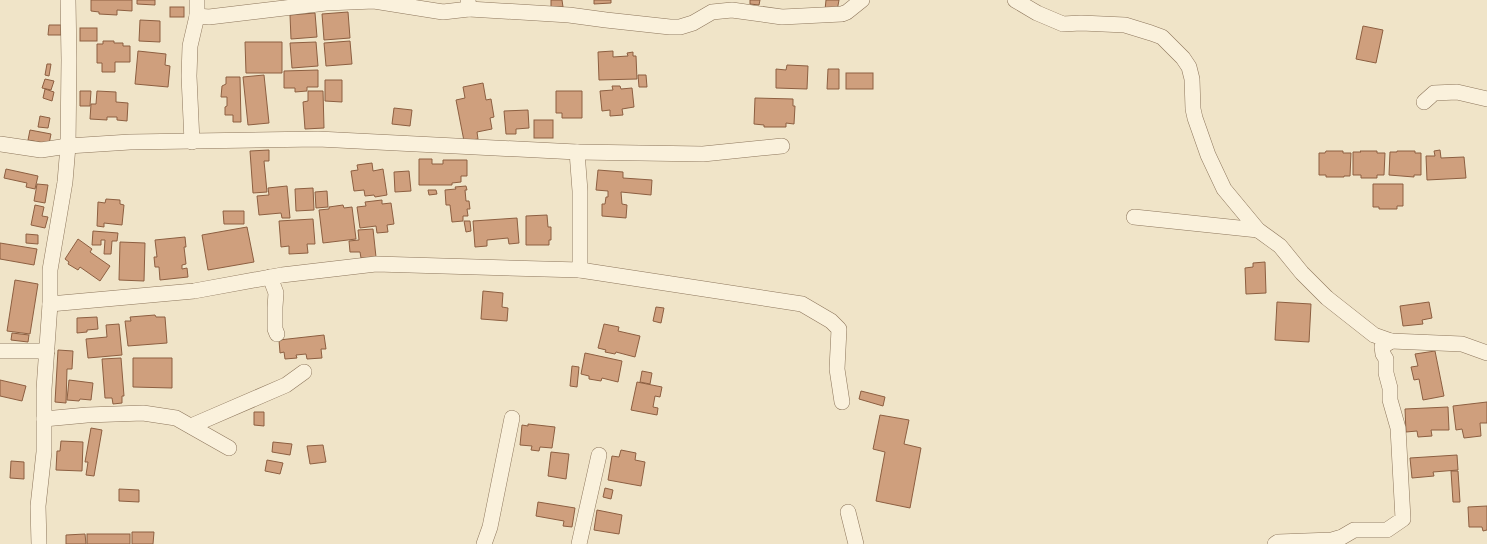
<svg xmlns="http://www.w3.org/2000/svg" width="1487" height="544" viewBox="0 0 1487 544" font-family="Lora,serif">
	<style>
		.building { fill: #cf9f7d; stroke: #8d5f41 }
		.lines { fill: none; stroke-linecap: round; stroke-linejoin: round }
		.minor-casing { stroke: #8d765c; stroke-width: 16 }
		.minor { stroke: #faf1dc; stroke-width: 15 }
	</style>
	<rect width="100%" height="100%" fill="#f0e4c8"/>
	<!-- building -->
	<g class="building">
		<polygon points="91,0 132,0 132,11 117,10 117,15 99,14 99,12 91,11"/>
		<polygon points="137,0 155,0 155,5 137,4"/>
		<polygon points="551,0 562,0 563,7 551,7"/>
		<polygon points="594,0 611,0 611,3 594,4"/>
		<polygon points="750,0 760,0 759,5 750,4"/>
		<polygon points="826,0 839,0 837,11 825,10"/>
		<rect x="170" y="7" width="14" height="10"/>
		<polygon points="348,12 350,38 324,40 322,14"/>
		<polygon points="315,13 317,37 291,39 290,15"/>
		<polygon points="140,20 160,21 160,42 139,41"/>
		<polygon points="49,25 61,25 61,35 48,35"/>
		<polygon points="1363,26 1383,30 1376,63 1356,59"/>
		<rect x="80" y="28" width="17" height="13"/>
		<polygon points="103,41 114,41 114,43 123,43 123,46 130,46 130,62 115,62 115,72 102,72 102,63 97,63 97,44 103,44"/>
		<polygon points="350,41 352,64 326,66 324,43"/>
		<polygon points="245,42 282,42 282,73 246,73"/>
		<polygon points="316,42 318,66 292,68 290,43"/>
		<polygon points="138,51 166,54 165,65 170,66 168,87 135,84"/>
		<polygon points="613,51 613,57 628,56 627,53 633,52 633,56 636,56 637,79 599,80 598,52"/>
		<polygon points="47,64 51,64 49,76 45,75"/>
		<polygon points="787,65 808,66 807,89 776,88 776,69 786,70"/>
		<polygon points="828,69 839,69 839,89 827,89"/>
		<polygon points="318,70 318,87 307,87 307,91 295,92 295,88 284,88 284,71"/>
		<rect x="846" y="73" width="27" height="16"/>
		<polygon points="264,75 269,123 248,125 243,77"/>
		<polygon points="638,75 646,75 647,87 639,87"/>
		<polygon points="226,77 240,77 241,122 233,122 233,115 225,115 225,107 227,106 227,97 221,97 222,86 226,84"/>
		<polygon points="45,79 54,81 51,90 42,88"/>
		<polygon points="325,80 342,80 342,102 325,101"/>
		<polygon points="483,83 486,100 491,99 494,117 490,118 492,129 477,132 478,139 464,141 456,100 465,98 463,87"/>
		<polygon points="612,86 620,86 621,89 632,88 634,107 622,109 623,115 610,116 610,110 602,111 600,91 613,90"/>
		<polygon points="45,89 54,92 52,101 43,98"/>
		<polygon points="80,91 91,91 90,106 80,106"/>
		<polygon points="97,91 116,92 116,102 128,103 127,121 117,120 117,117 107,117 107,120 90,119 91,104 96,104"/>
		<polygon points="308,91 323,91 324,128 305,129 303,102 308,101"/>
		<polygon points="556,91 582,91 582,118 562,118 562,113 556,113"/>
		<polygon points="755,98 793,99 793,106 795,106 794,124 786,123 786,127 764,127 764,125 754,124"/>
		<polygon points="394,108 412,110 410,126 392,124"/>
		<polygon points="528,110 529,128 516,129 516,134 506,134 504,111"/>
		<polygon points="40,116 50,118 48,128 38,127"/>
		<rect x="534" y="120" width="19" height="18"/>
		<polygon points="30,130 51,134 49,144 28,140"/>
		<polygon points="269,150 269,161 264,161 267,192 253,193 250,151"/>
		<polygon points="1440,150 1441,158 1464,157 1466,178 1427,180 1426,156 1435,156 1434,151"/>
		<polygon points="1326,151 1343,151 1343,153 1351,153 1350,176 1344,176 1344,177 1326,177 1326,175 1319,175 1319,153 1325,153"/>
		<polygon points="1360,151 1377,151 1377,153 1385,153 1384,175 1377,175 1377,178 1361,178 1361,175 1353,175 1353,152 1361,152"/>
		<polygon points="1397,151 1415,151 1415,153 1421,153 1421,175 1414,175 1414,177 1389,175 1390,152 1397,152"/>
		<polygon points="419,159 432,159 432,164 443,164 443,160 467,160 467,176 461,176 461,182 452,183 452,185 419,185"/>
		<polygon points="372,163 373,171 383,169 387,195 375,197 374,195 365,196 364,190 354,191 351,171 358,170 357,165"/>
		<polygon points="6,169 38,176 35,189 26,187 27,183 4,178"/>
		<polygon points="598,170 623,172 623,178 652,180 651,195 621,192 622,204 627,205 626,218 602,216 602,204 605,204 606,197 608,197 608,191 596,190"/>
		<polygon points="409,171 411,191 395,192 394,172"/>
		<polygon points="37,184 48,185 45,203 34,201"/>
		<polygon points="1373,184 1403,184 1403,206 1397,206 1397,209 1379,209 1379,207 1373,207"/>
		<polygon points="287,186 290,218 282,218 281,213 259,215 257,196 269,195 268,188"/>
		<polygon points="466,186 467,190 465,190 466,201 469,201 470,209 467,209 468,216 463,216 463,221 452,222 450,205 446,205 445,190 456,189 455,187"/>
		<polygon points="313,188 314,210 296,211 295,189"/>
		<polygon points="428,190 436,190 437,194 429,195"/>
		<polygon points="327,191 328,207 316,208 315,192"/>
		<polygon points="106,199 120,200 120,204 124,205 122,225 104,223 104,227 97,226 98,202 105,203"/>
		<polygon points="382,200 382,204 391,203 394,224 387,225 388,232 377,233 376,226 360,228 357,207 366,206 365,202"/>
		<polygon points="35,205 44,207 42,216 48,217 45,228 31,225"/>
		<polygon points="343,205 344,208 352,207 356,239 323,243 319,210 329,209 329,207"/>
		<polygon points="223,211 244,211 244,224 224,224"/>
		<polygon points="547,215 548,227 551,227 551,240 549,240 549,245 526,245 526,216"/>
		<polygon points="517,218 519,243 509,244 508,238 487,240 487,246 475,247 473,221"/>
		<polygon points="313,219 315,244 307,244 308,253 289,254 289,246 281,247 279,221"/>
		<polygon points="464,221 470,221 471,231 466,232"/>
		<polygon points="247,227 254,262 208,270 202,235"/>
		<polygon points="373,229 376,257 361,258 360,252 350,252 349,241 359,240 358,230"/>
		<polygon points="93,231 118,233 117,241 112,241 111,254 104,254 105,240 101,240 101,245 92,245"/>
		<polygon points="26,234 38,235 38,244 26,243"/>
		<polygon points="185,237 186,247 184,247 186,264 182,265 182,269 187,268 188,277 160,280 159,267 155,267 154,257 157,257 155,240"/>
		<polygon points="78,239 92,249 90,252 110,266 100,281 80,267 78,270 68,264 69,262 65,259"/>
		<polygon points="120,242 145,243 144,281 119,280"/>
		<polygon points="0,243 37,249 34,265 0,259"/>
		<polygon points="1265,262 1266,293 1246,294 1245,268 1253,267 1253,263"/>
		<polygon points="15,280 38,284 30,334 7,331"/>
		<polygon points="483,291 503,293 502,307 508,308 507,321 481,319"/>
		<polygon points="1277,302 1311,304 1309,342 1275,340"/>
		<polygon points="1429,302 1432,318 1422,320 1423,324 1403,326 1400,306"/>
		<polygon points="656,307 664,308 661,323 653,321"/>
		<polygon points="155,315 156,317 165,317 167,343 128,346 125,321 131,321 130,317"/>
		<polygon points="97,317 98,329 87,330 87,332 77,333 77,318"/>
		<polygon points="119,324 122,355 88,358 86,339 107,337 106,325"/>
		<polygon points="604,324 619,327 618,331 640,336 635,357 616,352 615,354 605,352 606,350 598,348"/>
		<polygon points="12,333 29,335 28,342 11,340"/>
		<polygon points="324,335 326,349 321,349 322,358 307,359 306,354 296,355 297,358 285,359 284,352 280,353 279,340"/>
		<polygon points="58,350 73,351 72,369 67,369 66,403 55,402"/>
		<polygon points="1435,351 1444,396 1423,400 1419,379 1414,380 1411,367 1418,366 1415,354"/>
		<polygon points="585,353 622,361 618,382 602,378 601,381 589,379 589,376 581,374"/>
		<polygon points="121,358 124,396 122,396 122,403 113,404 112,398 105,398 102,359"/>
		<polygon points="133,358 172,358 172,388 133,387"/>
		<polygon points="572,366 579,367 577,387 570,386"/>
		<polygon points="642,371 652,373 650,384 640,382"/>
		<polygon points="0,380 26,386 22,401 0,396"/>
		<polygon points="69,380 93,383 91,400 80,399 79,401 67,400"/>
		<polygon points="637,382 662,387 660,397 655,396 653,407 658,408 657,415 631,410"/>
		<polygon points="861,391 885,397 883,406 859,399"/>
		<polygon points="1487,402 1487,423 1480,423 1481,436 1464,438 1462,429 1456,430 1453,406"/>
		<polygon points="1448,407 1449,430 1431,430 1432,436 1418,437 1417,431 1406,432 1405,409"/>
		<polygon points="254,412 264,412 264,426 254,425"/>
		<polygon points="880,415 909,420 904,444 921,448 910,508 876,501 885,452 873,449"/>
		<polygon points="528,424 555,427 552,448 540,447 539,451 531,450 532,446 520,445 522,425 528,426"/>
		<polygon points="91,428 102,430 94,476 86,475 88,462 85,462"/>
		<polygon points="61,441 83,442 82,471 56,470 57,451 60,451"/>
		<polygon points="273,442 292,444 290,455 272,452"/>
		<polygon points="323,445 326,462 310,464 307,446"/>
		<polygon points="621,450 636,453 635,460 645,462 641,486 608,480 612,456 619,457"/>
		<polygon points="551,452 569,454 566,479 548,476"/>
		<polygon points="1457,455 1458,470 1433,472 1434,476 1412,478 1410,458"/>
		<polygon points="267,460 283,463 280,474 265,471"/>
		<polygon points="11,461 24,462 24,479 10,478"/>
		<polygon points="1451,471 1458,471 1460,502 1453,502"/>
		<polygon points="605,488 613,490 611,499 603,497"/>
		<polygon points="119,489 139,490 139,502 119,501"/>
		<polygon points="538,502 575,508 572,527 563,526 564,521 536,516"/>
		<polygon points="1487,506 1487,530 1483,531 1482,527 1469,527 1468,507"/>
		<polygon points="597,510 622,515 619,534 594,530"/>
		<polygon points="132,532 154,532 153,544 132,544"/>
		<polygon points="85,534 86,544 66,544 66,535"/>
		<rect x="87" y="534" width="43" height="10"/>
	</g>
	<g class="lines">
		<!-- minor casing -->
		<g class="minor-casing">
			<g id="minor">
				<polyline points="197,0 197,16"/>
				<polyline points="1015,0 1037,13 1063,24 1081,23 1125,25 1151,33 1162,37 1183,58 1189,67 1192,79 1193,109 1195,118 1208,155 1224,189 1258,230 1280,246 1302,273 1327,298 1374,335 1391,341 1382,347 1383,354 1386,359 1386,373 1390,388 1390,400 1398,428 1403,519 1387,530 1354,530 1342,537 1332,540 1278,542 1275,544"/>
				<polyline points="469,9 569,15 606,20 670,27 680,27 693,23 712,12 732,10 782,17 842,14 847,12 862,0"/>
				<polyline points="1424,102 1434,93 1457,92 1487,99"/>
				<polyline points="192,142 189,76 190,46 197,16 209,17 326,3 374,1 443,12 469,9 468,0"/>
				<polyline points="0,144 41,150 68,146 130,142 318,139 577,152 580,191 580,270 802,304 831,321 839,329 837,369 842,402"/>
				<polyline points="577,152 703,154 782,146"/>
				<polyline points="1134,217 1258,230"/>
				<polyline points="270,277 276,293 275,307 275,329 277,334"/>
				<polyline points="50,304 194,291 282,275 376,264 580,270"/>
				<polyline points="1391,341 1462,344 1487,353"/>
				<polyline points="0,351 47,351"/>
				<polyline points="44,419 87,415 143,413 176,418 229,448"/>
				<polyline points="191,426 286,385 304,372"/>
				<polyline points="848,512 856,544"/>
				<polyline points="39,544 38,506 44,452 44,389 50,304 50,270 65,182 68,146 69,60 68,0"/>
				<polyline points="484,544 490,527 512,418"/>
				<polyline points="579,544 599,455"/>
			</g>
		</g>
		<!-- minor -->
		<use href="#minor" class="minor"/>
	</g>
</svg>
